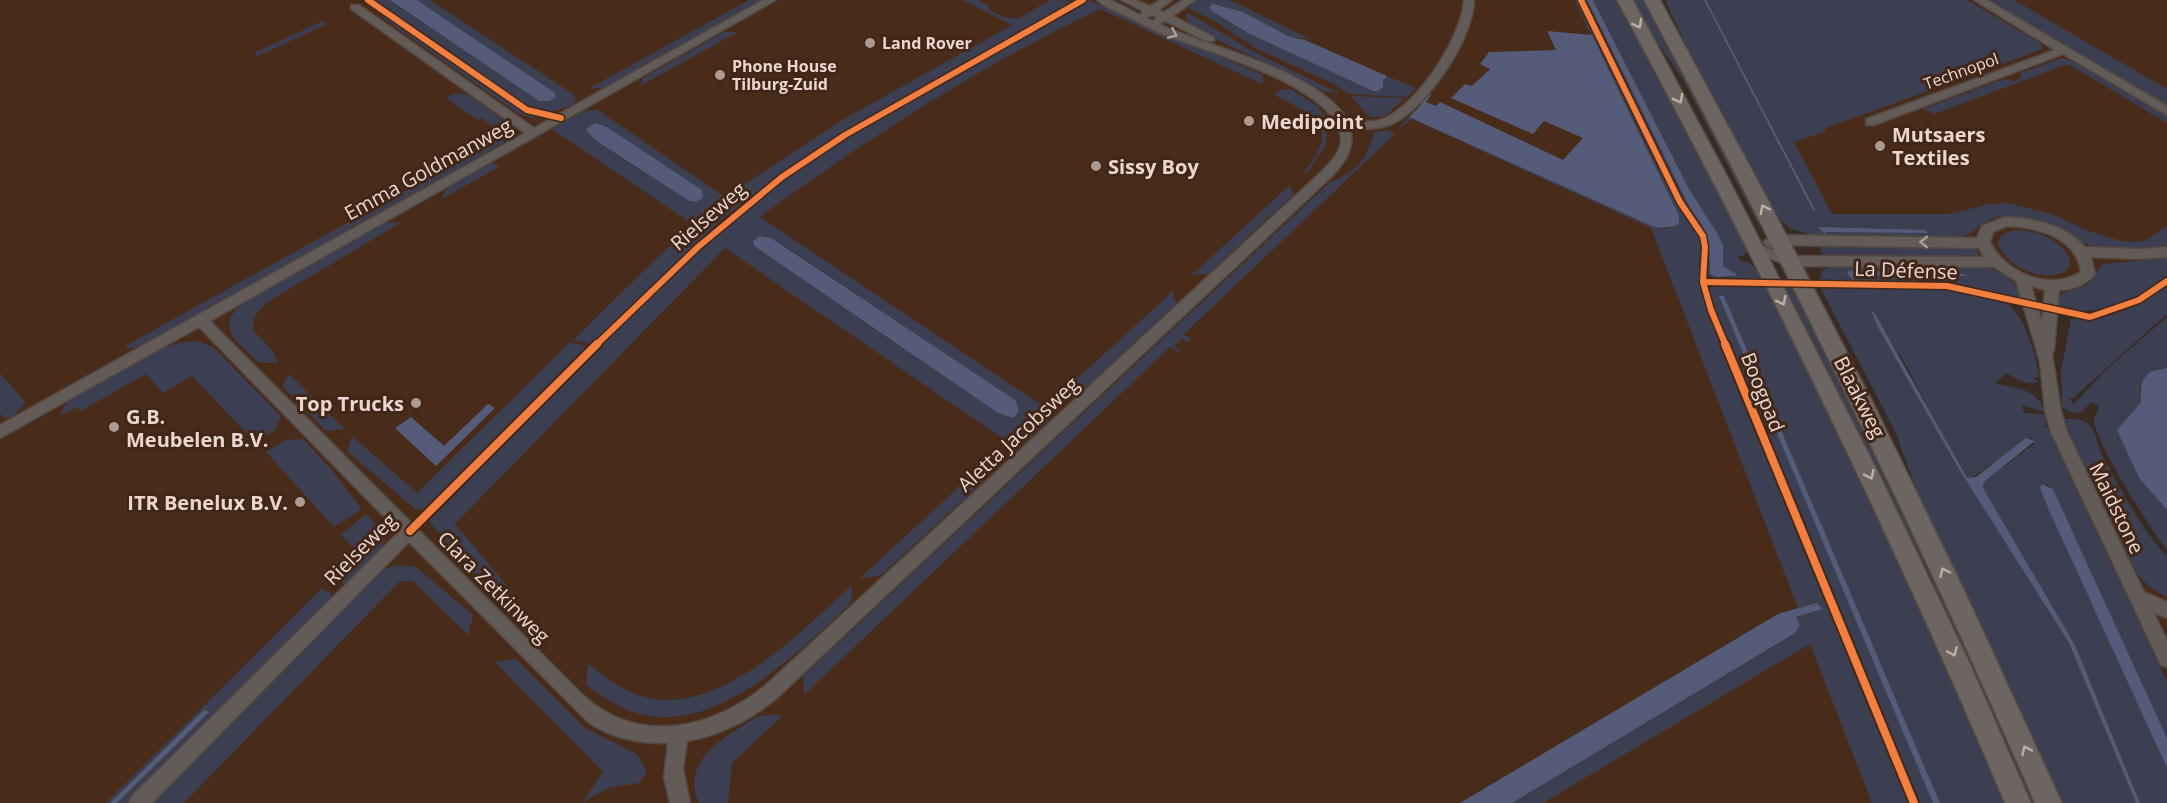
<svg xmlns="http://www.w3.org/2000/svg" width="2167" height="803" viewBox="0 0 2167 803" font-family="'Open Sans',sans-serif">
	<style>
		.built { fill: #492b1a }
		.green { fill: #3c3f51; fill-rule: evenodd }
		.water { fill: #545c79 }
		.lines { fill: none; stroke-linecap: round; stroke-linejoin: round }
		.street-casing { stroke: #54473f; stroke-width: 3 }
		.secondary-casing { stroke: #54473f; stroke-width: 3 }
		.street { fill: #625b58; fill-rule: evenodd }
		.secondary { fill: #6d6561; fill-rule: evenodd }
		.cycleway-far1-casing { stroke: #422719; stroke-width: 9 }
		.cycleway-casing { stroke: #422719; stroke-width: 12 }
		.cycleway-far1 { stroke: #f27e40; stroke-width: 6 }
		.cycleway { stroke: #f27e40; stroke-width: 8 }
		.oneway { stroke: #beb0a8 }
		.oneway2 { stroke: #ada099 }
		.poi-dot { fill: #ac9b92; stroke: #422719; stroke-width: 2 }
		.labels { text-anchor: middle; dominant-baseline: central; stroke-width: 6; stroke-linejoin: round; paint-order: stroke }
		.far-poi-label { font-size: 16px; font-weight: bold; fill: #ead8cf; stroke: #422719; text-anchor: start }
		.far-street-label { font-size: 16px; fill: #ead8cf; stroke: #422719 }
		.poi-label { font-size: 20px; font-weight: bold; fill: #ead8cf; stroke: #422719; text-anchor: start }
		.street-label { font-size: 20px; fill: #ead8cf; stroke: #422719 }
	</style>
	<rect width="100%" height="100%" fill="#392a22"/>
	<!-- built -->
	<g class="built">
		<polygon points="0,0 1573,0 1688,220 1695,270 1902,803 0,803"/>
		<polygon points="1711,0 2167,0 2167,270 2086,303 1937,274 1856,271"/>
		<polygon points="2117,580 2154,588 2167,594 2167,685"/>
	</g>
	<!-- green -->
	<g class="green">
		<polygon points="373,0 390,0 539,101 555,93 417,0 430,0 576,96 573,105 551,112 528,107"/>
		<polygon points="749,0 762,0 604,88 590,88"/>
		<path d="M963,0H977L988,5L989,10L1003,17L1018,19L1050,0L1072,1L1070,5L842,134L784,171L722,219L593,342L591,344L573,340L692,224L552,129L584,111L598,110L725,197L844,119L1012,25ZM587,131L696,202L689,201L595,140Z"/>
		<path d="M1088,0L1261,74L1264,82L1262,84L1100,9C979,67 868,138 760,217L1046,408L1048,421L1018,449L725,248L455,524L519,600L510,591L491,594L429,521L625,321L745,207L831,147ZM760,236L771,238L1014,400L1019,411L1012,418L998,413L754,246L753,241Z"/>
		<polygon points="1195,0 1230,0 1310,39 1290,37 1243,12 1377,91 1383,87 1383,81 1387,76 1416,88 1407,97 1349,94 1334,84 1257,49 1211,19 1188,8"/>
		<polygon points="1574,0 1578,0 1625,91 1675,199 1698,234 1701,244 1700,283 1708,313 1909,803 1872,803 1810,644 1543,803 1512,803 1795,633 1800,625 1796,617 1822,609 1816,603 1798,608 1651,228 1412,119 1402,127 1400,126 1410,116 1652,226 1665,229 1676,226 1650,154"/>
		<path d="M1584,0H1587L1590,7L1689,206C1707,231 1712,240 1710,272C1717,278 1730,280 1737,274L1723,266V245L1719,236L1689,189L1593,0H1620L1748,250L1744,256H1738L1740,261C1753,261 1758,270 1763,281L1713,279L1708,275V246L1704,232L1682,198Z"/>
		<polygon points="1634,0 1644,0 1764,225 1759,225 1682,78 1652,35"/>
		<path d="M1665,0H1704L1815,211L1816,210L1706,0H1967L2039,42L2043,49L1826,128L1824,132L1794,142L1832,214H1950L1989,204L2006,203L2052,214L2088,231L2125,242L2145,241L2167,226V245C2144,250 2106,251 2083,243C2056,233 2037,215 2005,216C1983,217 1978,233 1960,237L1814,235L1791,229L1776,216L1700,76Z"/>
		<polygon points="1986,0 2014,0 2167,89 2167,106"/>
		<polygon points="1187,12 1252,51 1339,93 1325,92 1201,32 1190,24 1186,17"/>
		<polygon points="386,16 520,108 544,117 533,118 519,114 383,18"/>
		<polygon points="323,21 327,24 258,56 254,53"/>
		<polygon points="724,32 738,32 640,86 643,78"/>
		<polygon points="2062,58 2075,62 2167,116 2167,123 2068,64 1934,114 1923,109 2004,79 2015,81 2021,78 2020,73"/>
		<path d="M1290,89L1317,106L1332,124L1327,127L1326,145L1307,173H1303C1341,129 1317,116 1274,95L1281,90Z"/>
		<polygon points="456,93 467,94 505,121 510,132 502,144 140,347 128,348 125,346 491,143 496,136 502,136 503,132 498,132 482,118 478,120 446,98"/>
		<polygon points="1351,96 1405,98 1385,116 1369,117"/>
		<path d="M1387,130L1395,134L1184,334L1191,339L1188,342L1182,339L1175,345L1176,349H1181L1178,352L1170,347L804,695L803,676L1329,183C1355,172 1367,162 1374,132Z"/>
		<polygon points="492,162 499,167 442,199 446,188"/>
		<polygon points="1290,185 1293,195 1208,274 1188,275 1194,273"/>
		<path d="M402,222L266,303L254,317L253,330L273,351L278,363L258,362C237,341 212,327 245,302L385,223Z"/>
		<path d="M2013,230C2035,229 2059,239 2070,258L2069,268C2050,287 2004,267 1998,243L2002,235Z"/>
		<polygon points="1818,245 1971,247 1976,249 1981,258 1824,257"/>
		<path d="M2167,258V276C2132,302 2100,318 2055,308L2058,295L2087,285L2102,264Z"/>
		<path d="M1831,266H1980C2001,270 2015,279 2023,300L1952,284L1819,282L1822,271Z"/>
		<polygon points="1716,285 1766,287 1891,540 2006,803 1940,803 1724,296 1720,297 1848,597 1933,803 1919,803 1717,316 1708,289"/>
		<polygon points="1784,286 1796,287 1848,391 2037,803 2030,803 1925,566"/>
		<path d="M2167,286V314L2072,399L2068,398L2074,404L2107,369L2167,317V367L2153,371L2140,389L2141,402L2117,430L2139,478L2167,510V550C2152,532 2094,440 2094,420C2095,416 2098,410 2099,406L2092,402L2080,413L2070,412L2062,407L2061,371L2071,319C2079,317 2087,320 2094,319C2121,315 2145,301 2167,286Z"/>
		<path d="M1820,287C1861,287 1977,280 2007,303C2026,318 2036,355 2039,378L2034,377V379L2039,382C2028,386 2017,380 2007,373L1995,383C2016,389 2038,388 2044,412L2022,405L2024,413L2044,414L2047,425L2042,426L2047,427L2167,681V738L2053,489L2047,484L2040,488L2167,768V803H2140L2075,645L1983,488L1984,482L2034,444L2033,439L2031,438L1968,480L1951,454L1905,363L1871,312L1960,471L2069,643L2136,803H2062L1919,497L1895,431Z"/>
		<polygon points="1172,290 1176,304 1074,398 1056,398 1170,294 1169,293"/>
		<path d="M196,341L213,347L281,416L275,430L256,442L254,441L192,376L163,393L146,374L81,411L76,407L59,416L67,402C101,382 158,341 196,341Z"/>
		<polygon points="570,342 588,347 424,510 415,509 347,451 352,436 417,493"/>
		<polygon points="0,373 25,402 13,417 4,418 0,413"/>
		<polygon points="289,374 345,429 326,431 282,386"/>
		<path d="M2064,419C2073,419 2080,418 2087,423C2096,430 2098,447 2103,457C2121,490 2141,529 2167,556V598L2147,585L2135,570L2076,451Z"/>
		<polygon points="303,439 331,469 362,509 334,527 266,452 285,440"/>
		<polygon points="985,463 987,478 880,576 860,578"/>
		<path d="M366,514C371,520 378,525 382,532C391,551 361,571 349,583L345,584L333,578L358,553L341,535Z"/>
		<polygon points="396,565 416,567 473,615 468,635 413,581 400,581 184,803 148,803 379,572"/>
		<path d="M852,585L851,603C797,653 712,741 630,711C614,705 600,694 586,685L588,665L576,657C597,668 616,688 638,695C715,721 800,633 852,585Z"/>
		<polygon points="322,588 331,593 332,600 129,803 117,803 208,712 204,710 110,803 106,803"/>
		<polygon points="516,659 584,727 638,755 647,772 639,783 608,788 582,803 603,772 495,662"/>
		<path d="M780,715L782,716L732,763L728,803H699C682,767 714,743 741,727C747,724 754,717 761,716C767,715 774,715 780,715Z"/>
	</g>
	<!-- water -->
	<g class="water">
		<polygon points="390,0 417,0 555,93 556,97 549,101 539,101"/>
		<path d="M1587,0H1593L1689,189L1719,236L1723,245V266L1737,274L1736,276L1717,277L1710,274C1709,235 1711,238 1689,206Z"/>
		<polygon points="1704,0 1706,0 1816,211 1813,210"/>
		<polygon points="1213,4 1243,12 1290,37 1305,40 1387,76 1383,81 1383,87 1378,91 1373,91 1248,33 1212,11 1209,7"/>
		<polygon points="1547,31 1592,35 1679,216 1679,222 1676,226 1661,228 1652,226 1409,117 1421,105 1418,103 1428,93 1431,95 1426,102 1436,106 1440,102 1563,160 1583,138 1544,121 1533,134 1451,98 1465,84 1472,86 1490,69 1480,64 1489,52 1556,50"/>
		<polygon points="595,123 607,127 702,190 703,198 696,202 689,201 595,140 587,131 587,128"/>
		<polygon points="1818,227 1925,230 1928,233 1826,232 1825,234"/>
		<polygon points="760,236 771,238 1015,400 1019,411 1013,418 998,413 754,246 753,241"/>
		<polygon points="1849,271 1953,272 1968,276 1853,275 1855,282 1847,273"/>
		<polygon points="1719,296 1724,296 1940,803 1933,803"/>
		<polygon points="1871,311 1874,312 1967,478 1976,477 2026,438 2035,441 1984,482 1983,488 2075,645 2140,803 2136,803 2069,643 1960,471 1879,329"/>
		<path d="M2167,367V510L2139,478L2117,430L2141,402C2140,391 2141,376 2153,371C2157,369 2162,370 2167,367Z"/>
		<polygon points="488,404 495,408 436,466 395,428 411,417 444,446"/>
		<polygon points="2042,484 2053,489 2167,738 2167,768 2048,508 2040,488"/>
		<polygon points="1816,603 1823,609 1796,617 1800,625 1795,633 1512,803 1460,803 1778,614"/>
		<polygon points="204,710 209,712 117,803 110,803"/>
	</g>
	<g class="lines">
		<!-- street casing -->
		<g class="street-casing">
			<g id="street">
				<path d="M763,0H776L210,321L584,696C640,746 712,729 766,685L1320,173C1328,165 1342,152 1341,139C1337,87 1211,53 1170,37C1154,31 1139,23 1124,15C1115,11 1104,7 1097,0H1111L1140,15L1143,11L1121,0H1135L1150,6L1160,0H1172L1159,10L1164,12L1183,0H1195L1173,16L1214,37V41H1206L1165,21L1159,24C1210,48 1319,70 1348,121C1360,121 1374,123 1385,118C1419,103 1462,36 1464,0H1474C1473,39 1430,103 1396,122C1382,130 1365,129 1350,129C1356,149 1343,165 1329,179L778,697C752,719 721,735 687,741L683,769L690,803H670L664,777L668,743C640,744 611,738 588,722L409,542L152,803H129L132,796L399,532L199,327L0,438V425L525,133L351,9V5H359L534,128ZM1152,15L1157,17L1153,21L1146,18Z"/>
				<polygon points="1974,0 1987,0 2167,106 2167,115 2063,54 1874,125 1866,125 1866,119 2055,50"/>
				<path d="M2005,217C2034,218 2065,225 2085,247L2140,249L2167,247V257L2140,259L2091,257L2095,274C2086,285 2072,290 2059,290L2054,350L2052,354L2061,411L2067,432L2144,592L2167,602V618L2153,612L2167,640V667L2161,665L2051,432L2045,411L2040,362L2016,281L1994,267L1791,266L1751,252L1749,249L1756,244L1792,256L1984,257L1979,248L1780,245L1770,248L1763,243L1765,240L1780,235L1977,238L1982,226ZM2007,226C2037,227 2076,237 2081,272C2049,291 2006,274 1990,242L1993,232ZM2031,286L2045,290L2042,322Z"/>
			</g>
		</g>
		<!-- secondary casing -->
		<g class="secondary-casing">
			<g id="secondary">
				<path d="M1617,0H1633L1728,178L1881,478L1970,664L2031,803H2005C1889,529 1758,261 1617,0Z"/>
				<path d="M1644,0H1660L1767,198L1870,397L1965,592L2062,803H2035C1916,530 1785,263 1644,0Z"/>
			</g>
		</g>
		<!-- street -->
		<use href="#street" class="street"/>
		<!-- secondary -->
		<use href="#secondary" class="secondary"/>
		<!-- cycleway-far1 casing -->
		<g class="cycleway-far1-casing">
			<g id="cycleway-far1">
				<polyline points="368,0 527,110 561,118"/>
				<polyline points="1581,0 1680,202 1703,236 1705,247 1703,282 1711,310 1726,346"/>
				<polyline points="1703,282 1947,286 2090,317 2139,300 2167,281"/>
				<polyline points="595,346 698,247 782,177 845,135 1083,0"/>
			</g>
		</g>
		<!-- cycleway casing -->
		<g class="cycleway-casing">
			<g id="cycleway">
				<polyline points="1725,344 1914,803"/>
				<polyline points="410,531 597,344"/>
			</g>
		</g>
		<!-- cycleway-far1 -->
		<use href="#cycleway-far1" class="cycleway-far1"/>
		<!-- cycleway -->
		<use href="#cycleway" class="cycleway"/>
	</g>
	<!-- one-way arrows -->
	<defs><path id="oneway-chevron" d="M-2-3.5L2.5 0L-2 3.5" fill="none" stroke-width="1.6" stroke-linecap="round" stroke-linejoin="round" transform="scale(1.5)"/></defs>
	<g class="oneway">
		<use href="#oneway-chevron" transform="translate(1638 24) rotate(61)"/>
		<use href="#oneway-chevron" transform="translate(1679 99) rotate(62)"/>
		<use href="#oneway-chevron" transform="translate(1764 209) rotate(-117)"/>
		<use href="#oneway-chevron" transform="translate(1782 301) rotate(63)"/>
		<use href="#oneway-chevron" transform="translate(1870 475) rotate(64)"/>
		<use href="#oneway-chevron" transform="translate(1944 572) rotate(-115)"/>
		<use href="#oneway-chevron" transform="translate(1953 652) rotate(66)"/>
		<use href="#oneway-chevron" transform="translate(2026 750) rotate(-115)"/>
	</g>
	<g class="oneway2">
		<use href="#oneway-chevron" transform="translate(1173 34) rotate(23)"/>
		<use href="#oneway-chevron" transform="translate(1924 242) rotate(-179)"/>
	</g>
	<!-- markers -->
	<g class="poi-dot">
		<circle cx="870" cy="43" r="6"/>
		<circle cx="720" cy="75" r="6"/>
		<circle cx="1249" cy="121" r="6"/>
		<circle cx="1880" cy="146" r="6"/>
		<circle cx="1096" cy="166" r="6"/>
		<circle cx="416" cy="403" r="6"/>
		<circle cx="114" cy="427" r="6"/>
		<circle cx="300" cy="502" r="6"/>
	</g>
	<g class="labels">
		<!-- far-poi labels -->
		<g class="far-poi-label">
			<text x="882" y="43">Land Rover</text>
			<text x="732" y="66">Phone House<tspan x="732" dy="18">Tilburg-Zuid</tspan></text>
		</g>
		<!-- far-street labels -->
		<g class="far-street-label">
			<text transform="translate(1961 71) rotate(-20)">Technopol</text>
		</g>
		<!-- poi labels -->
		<g class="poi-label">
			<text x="1261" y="121">Medipoint</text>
			<text x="1892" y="134">Mutsaers<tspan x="1892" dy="23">Textiles</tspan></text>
			<text x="1108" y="166">Sissy Boy</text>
			<text x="404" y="403" text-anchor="end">Top Trucks</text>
			<text x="126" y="416">G.B.<tspan x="126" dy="23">Meubelen B.V.</tspan></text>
			<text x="288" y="502" text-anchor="end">ITR Benelux B.V.</text>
		</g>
		<!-- street labels -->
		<g class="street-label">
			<text transform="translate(428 169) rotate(-29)">Emma Goldmanweg</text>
			<text transform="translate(708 216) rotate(-41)">Rielseweg</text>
			<text transform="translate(1906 270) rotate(2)">La Défense</text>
			<text transform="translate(1763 392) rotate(68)">Boogpad</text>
			<text transform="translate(1860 397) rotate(63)">Blaakweg</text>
			<text transform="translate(1018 434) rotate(-43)">Aletta Jacobsweg</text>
			<text transform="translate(2117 508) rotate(64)">Maidstone</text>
			<text transform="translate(360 549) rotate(-45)">Rielseweg</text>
			<text transform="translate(494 587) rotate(45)">Clara Zetkinweg</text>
		</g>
	</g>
</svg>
